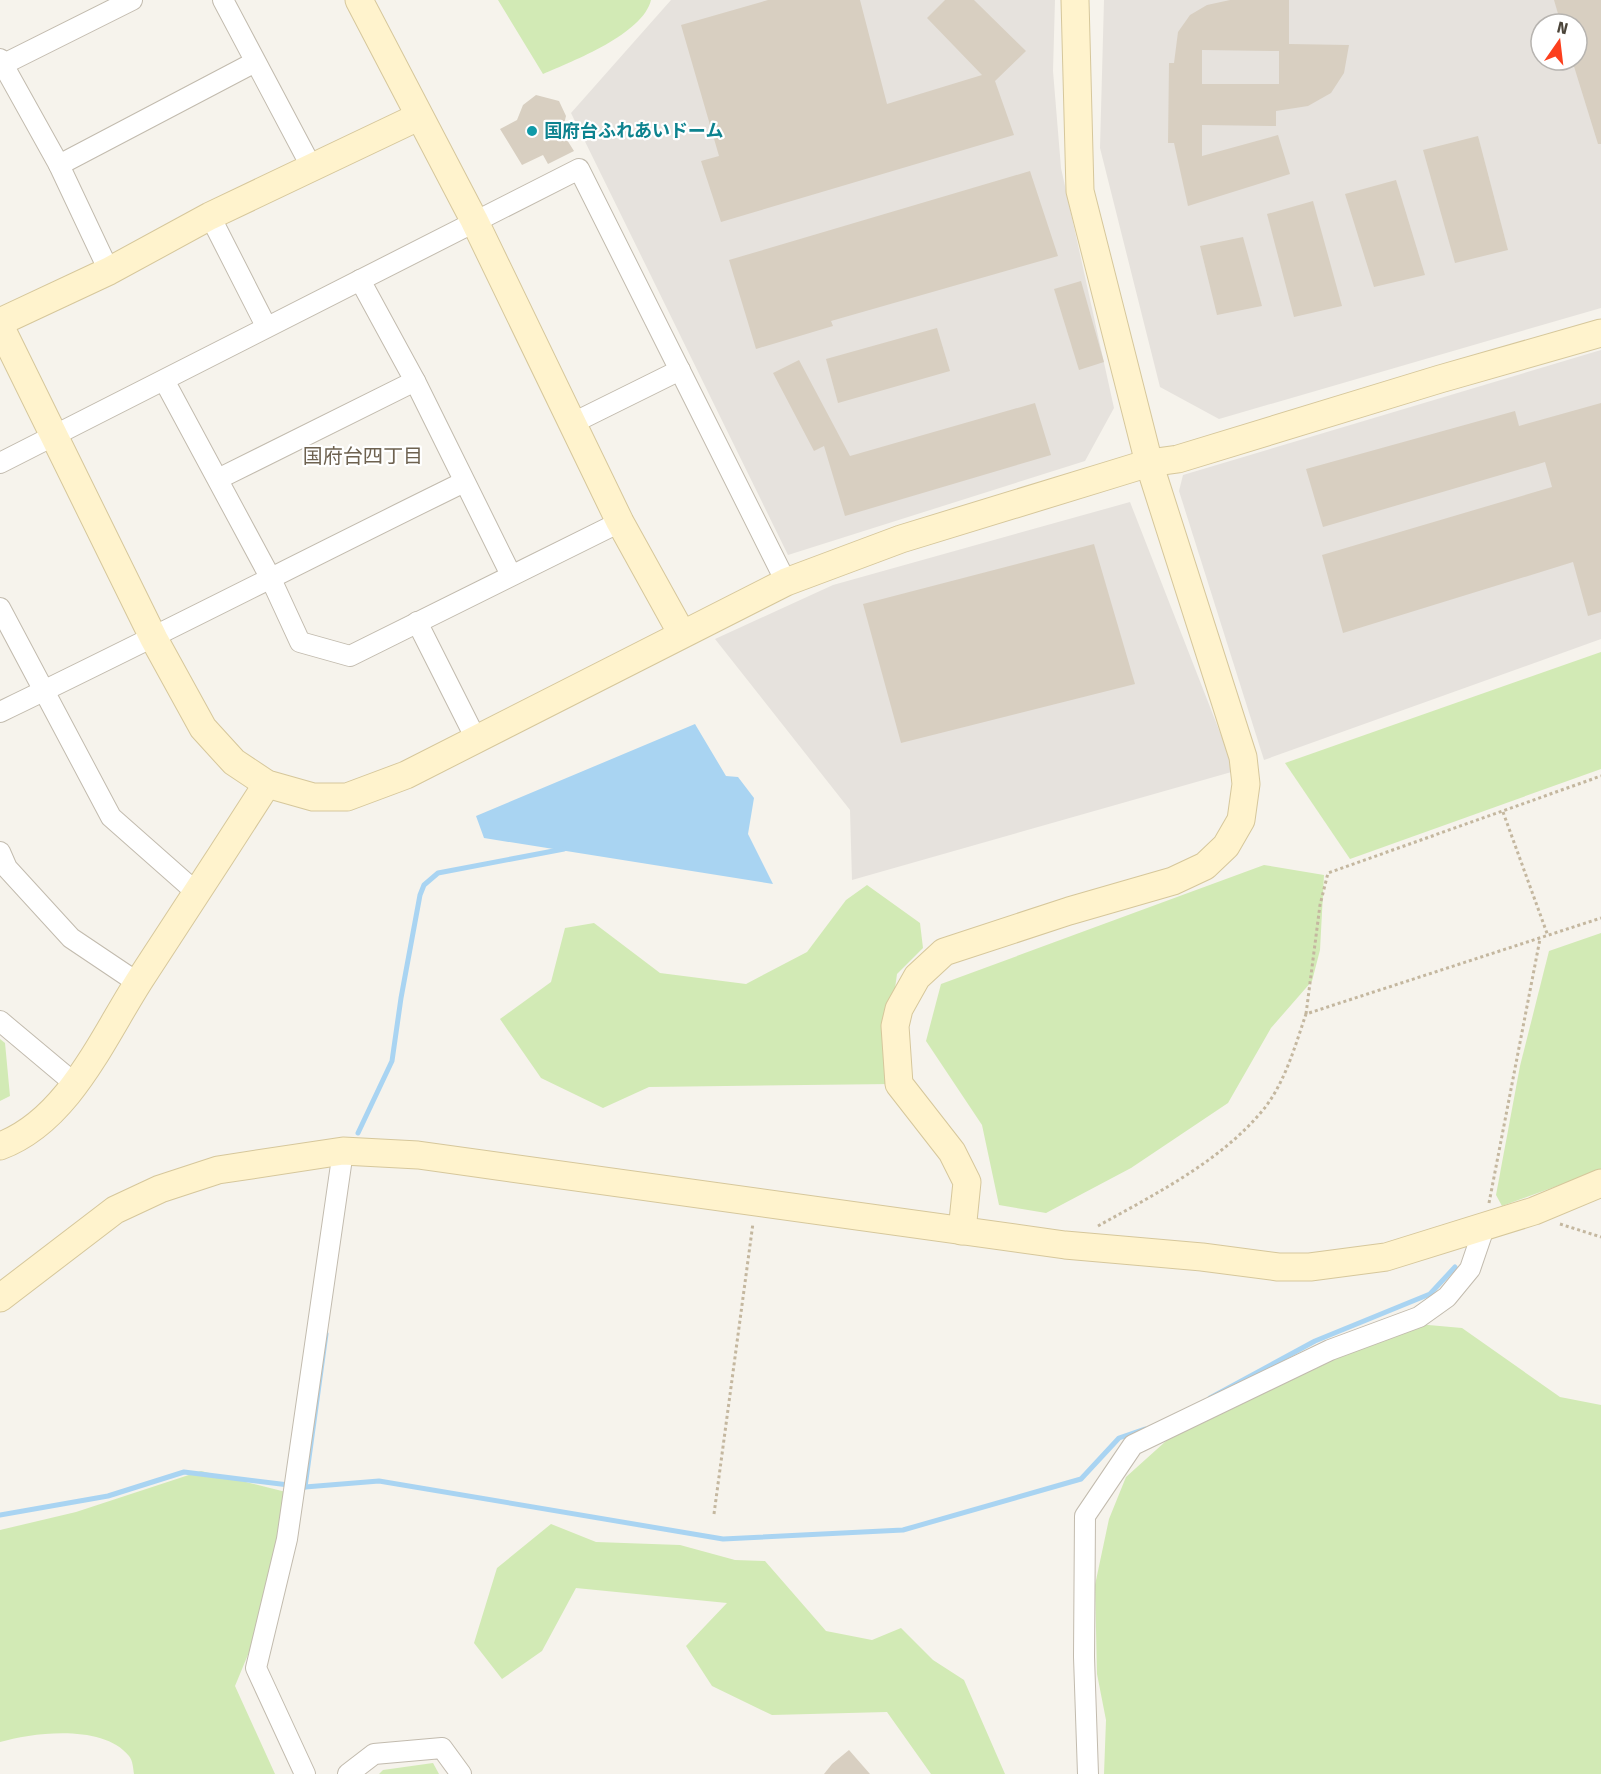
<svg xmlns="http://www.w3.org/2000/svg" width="1601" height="1774" viewBox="0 0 1601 1774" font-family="'Fira Sans','Noto Sans JP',sans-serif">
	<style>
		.industrial { fill: #e6e2dd; fill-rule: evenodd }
		.green { fill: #d2eab5 }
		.water { fill: #a9d4f2 }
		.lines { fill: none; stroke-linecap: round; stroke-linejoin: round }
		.stream { stroke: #a9d4f2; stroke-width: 5 }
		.building { fill: #d8cfc1; fill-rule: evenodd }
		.street-casing { stroke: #c2bbae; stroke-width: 22 }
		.secondary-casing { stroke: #d6c79b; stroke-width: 29 }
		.path { stroke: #c4b79f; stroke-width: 3; stroke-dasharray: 3 3; stroke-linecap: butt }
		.street { stroke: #fff; stroke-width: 20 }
		.secondary { stroke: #fff3cd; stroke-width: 27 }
		.culture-dot { fill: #0f9aa8; stroke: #fff; stroke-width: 2 }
		.labels { text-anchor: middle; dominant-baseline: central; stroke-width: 4.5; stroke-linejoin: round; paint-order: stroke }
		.culture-label { font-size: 18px; font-weight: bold; fill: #0d838f; stroke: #fff; text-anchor: start }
		.neighbourhood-label { font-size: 20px; fill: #6e6250; stroke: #fff }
	</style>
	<rect width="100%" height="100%" fill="#f6f3ec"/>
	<!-- industrial -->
	<g class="industrial">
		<polygon points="671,0 1055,0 1053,71 1061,168 1114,408 1085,461 788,555 571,113"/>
		<path d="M1104,0H1601V308L1219,419L1160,387L1100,148ZM1541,24H1577V60H1541Z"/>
		<polygon points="1601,350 1601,639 1264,760 1179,491 1183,475"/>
		<polygon points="1130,502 1235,771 852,880 850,810 715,639 833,585"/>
	</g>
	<!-- green -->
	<g class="green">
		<path d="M498,0H651C643,34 573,61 543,74Z"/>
		<polygon points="1601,652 1601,769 1350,859 1285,763"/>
		<polygon points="1264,865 1324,875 1320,950 1312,981 1271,1028 1228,1103 1131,1168 1046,1213 999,1205 982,1125 926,1041 941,984"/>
		<polygon points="867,885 920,923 923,948 897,974 888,1039 892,1084 649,1087 603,1108 541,1078 500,1019 551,982 565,928 594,923 660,973 746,984 807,952 846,900"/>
		<polygon points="1601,933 1601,1170 1502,1206 1496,1195 1520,1066 1549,951"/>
		<polygon points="0,1039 5,1043 10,1096 0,1101"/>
		<polygon points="1406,1323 1462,1328 1560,1397 1601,1405 1601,1774 1104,1774 1106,1720 1097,1674 1095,1585 1109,1519 1126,1477 1166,1441 1216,1406 1317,1368"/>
		<path d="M201,1471L294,1494L295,1541L235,1686L275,1774H134C133,1768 133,1761 129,1756C104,1724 34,1732 0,1742V1530L76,1512Z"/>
		<polygon points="551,1524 596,1542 680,1545 735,1560 765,1561 826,1631 872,1640 901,1628 933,1660 964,1680 1005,1774 931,1774 887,1712 772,1715 712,1686 686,1646 727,1603 576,1588 542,1651 502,1679 474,1643 497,1568"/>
		<polygon points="433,1763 439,1774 379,1774 383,1770"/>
	</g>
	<!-- water -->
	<polygon class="water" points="695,724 726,776 738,777 754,798 748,834 773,884 484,838 476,816"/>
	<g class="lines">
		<!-- stream -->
		<g class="stream">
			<polyline points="358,1133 392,1061 401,998 420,895 424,885 438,873 564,849"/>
			<polyline points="1210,1398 1315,1341 1430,1294 1455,1267"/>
			<polyline points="305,1487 326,1334"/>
			<polyline points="0,1515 108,1496 184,1472 305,1487 379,1481 723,1539 903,1530 1081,1479 1119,1438 1145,1429"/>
		</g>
	</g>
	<!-- building -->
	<g class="building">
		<polygon points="768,0 860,0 887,104 982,75 927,18 945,0 974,0 1026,51 995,81 1014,135 721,222 701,161 719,156 681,25"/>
		<path d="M1230,0H1289V44L1349,45L1344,73L1331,93L1308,106L1276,111V126L1202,125V156L1278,135L1290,174L1188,206L1174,143H1168L1169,63H1174L1178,32L1190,15L1207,5ZM1202,50L1279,51V84H1202Z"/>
		<polygon points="1554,0 1601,0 1601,144 1598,144 1572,60 1577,60 1577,24 1561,24"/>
		<polygon points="536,95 559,101 566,116 562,132 574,151 548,164 543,155 522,165 500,129 517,120 523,105"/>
		<polygon points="1478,136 1508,250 1455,263 1423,150"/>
		<polygon points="1030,171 1058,256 831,321 833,326 756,349 729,260"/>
		<polygon points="1396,180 1425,275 1374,287 1345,194"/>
		<polygon points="1313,201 1342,306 1294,317 1267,214"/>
		<polygon points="1243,237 1262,306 1217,315 1200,246"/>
		<polygon points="1081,281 1104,362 1079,370 1054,289"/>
		<polygon points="937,328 950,371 838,403 826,359"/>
		<polygon points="799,360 850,456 1035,403 1051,455 845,516 824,446 814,451 773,373"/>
		<polygon points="1601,403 1601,612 1588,616 1573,562 1343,633 1322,555 1552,487 1545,462 1323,527 1306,469 1515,411 1519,426"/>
		<polygon points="1094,544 1135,684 901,743 863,604"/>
		<polygon points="849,1750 870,1774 824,1774 832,1764"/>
	</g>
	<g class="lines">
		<!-- street casing -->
		<g class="street-casing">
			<g id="street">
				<polyline points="223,0 312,168"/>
				<polyline points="0,59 59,165 109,271"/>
				<polyline points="0,66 132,0"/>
				<polyline points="59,165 255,62"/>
				<polyline points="210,216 266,326"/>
				<polyline points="360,280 415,381 511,575"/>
				<polyline points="165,382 270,577 300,642 350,656 620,522"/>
				<polyline points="571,424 680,370"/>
				<polyline points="0,463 579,169 786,582"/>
				<polyline points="218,479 415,381"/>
				<polyline points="0,608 111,817 197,893"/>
				<polyline points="417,622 476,739"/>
				<path d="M0,712C156,637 309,558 464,482"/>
				<polyline points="0,852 7,868 71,938 138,983"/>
				<polyline points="0,1021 74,1083"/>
				<polyline points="305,1774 256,1668 287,1539 343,1151"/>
				<polyline points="348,1774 374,1754 442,1748 461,1774"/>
				<polyline points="1088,1774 1084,1657 1085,1516 1133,1445 1330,1350 1419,1317 1447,1297 1470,1269 1485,1225"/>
			</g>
		</g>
		<!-- secondary casing -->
		<g class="secondary-casing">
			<g id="secondary">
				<polyline points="359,0 474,220 620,522 682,634"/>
				<polyline points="0,322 109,271 210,216 418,117"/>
				<polyline points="0,326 154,639 203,728 234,762 267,784 313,797 347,797 406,775 786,582 901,539 1110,475 1149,463 1178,459 1440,379 1601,333"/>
				<path d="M0,1146C70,1120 104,1034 143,975C185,911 226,848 267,784"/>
				<polyline points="962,1231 967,1182 952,1152 899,1084 895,1026 899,1009 917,977 944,952 1069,911 1173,881 1205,866 1226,846 1241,820 1246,784 1243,757 1149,463 1080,191 1075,0"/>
				<polyline points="0,1298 115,1210 160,1189 218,1170 343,1151 418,1155 1065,1245 1202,1257 1278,1267 1310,1267 1386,1257 1534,1211 1601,1183"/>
			</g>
		</g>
		<!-- path -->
		<g class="path">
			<polyline points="1503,812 1548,936"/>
			<polyline points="1306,1014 1320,905 1328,873 1601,776"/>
			<polyline points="1489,1203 1540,939"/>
			<polyline points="1560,1224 1601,1237"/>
			<path d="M1098,1226C1155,1194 1220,1162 1263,1110C1285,1083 1295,1046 1306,1014L1601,918"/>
			<polyline points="714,1514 753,1223"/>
		</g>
		<!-- street -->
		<use href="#street" class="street"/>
		<!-- secondary -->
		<use href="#secondary" class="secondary"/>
	</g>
	<!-- markers -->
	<circle class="culture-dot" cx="532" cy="131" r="6"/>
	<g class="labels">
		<!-- culture labels -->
		<g class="culture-label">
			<text x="544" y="131">国府台ふれあいドーム</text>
		</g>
		<!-- neighbourhood labels -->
		<g class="neighbourhood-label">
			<text x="363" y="456">国府台四丁目</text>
		</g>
	</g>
	<!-- north arrow -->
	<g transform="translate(1559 42) rotate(14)"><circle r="28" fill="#ffffff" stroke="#b7b4b0" stroke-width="1.5"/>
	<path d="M0-4.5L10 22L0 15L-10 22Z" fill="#fc3f1d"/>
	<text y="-9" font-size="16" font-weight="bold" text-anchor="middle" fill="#4b4439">N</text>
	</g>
</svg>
